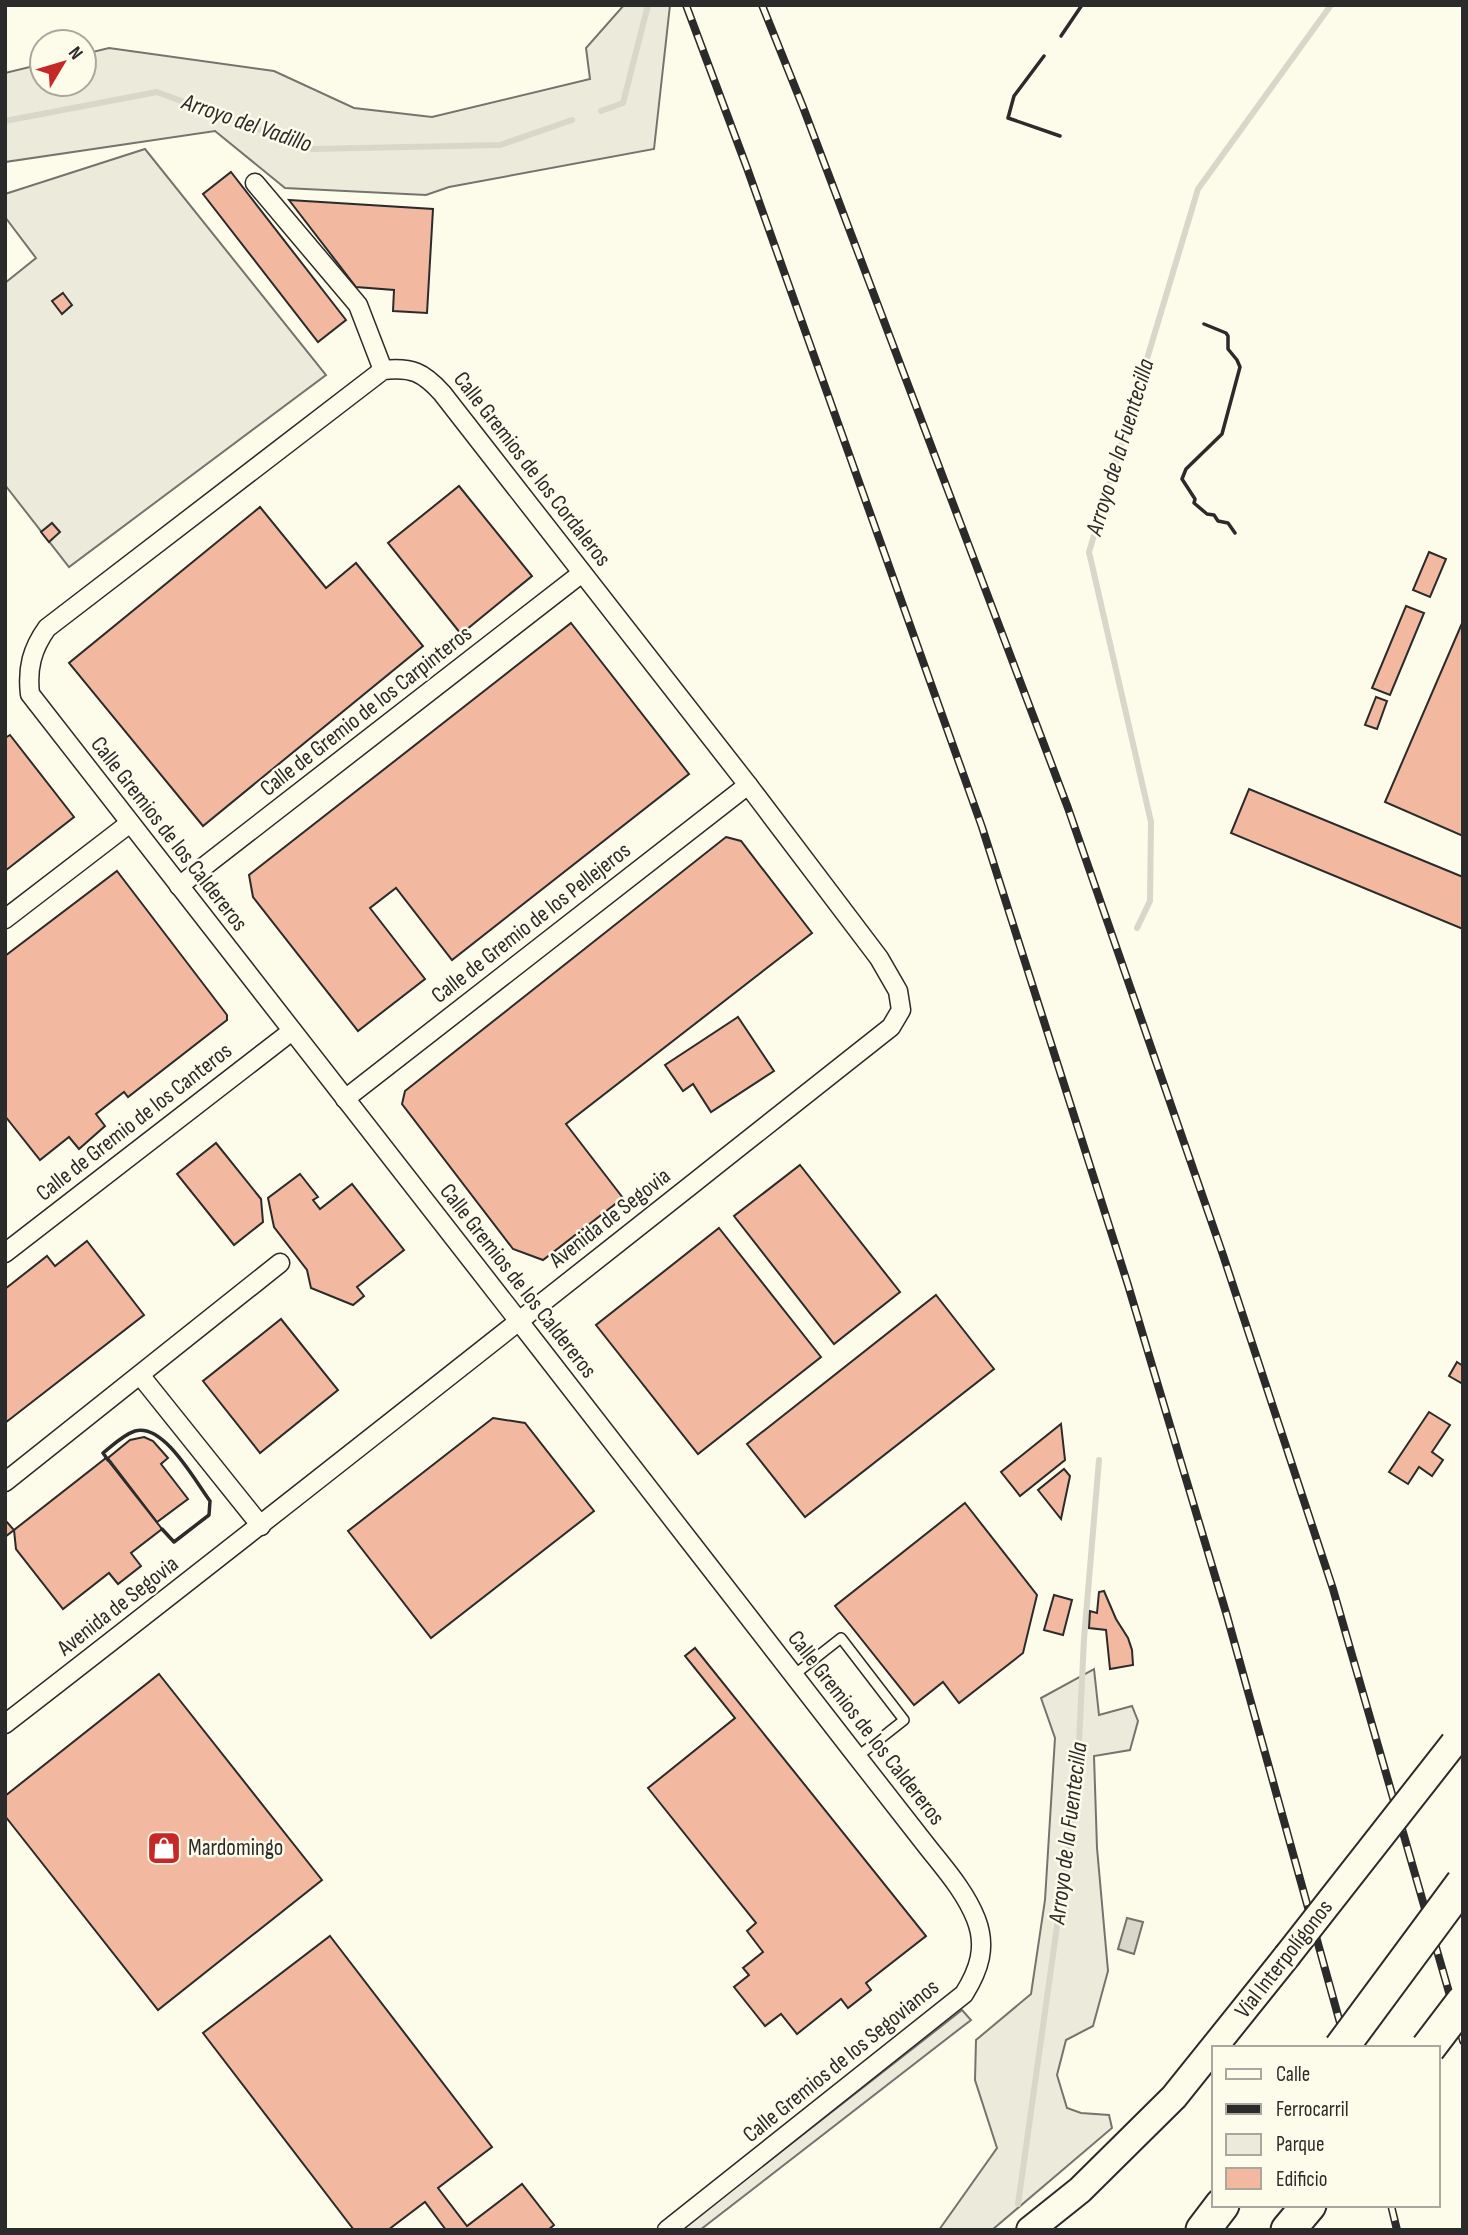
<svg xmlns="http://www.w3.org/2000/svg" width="1468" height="2235" viewBox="0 0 1468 2235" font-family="'Sofia Sans Condensed',sans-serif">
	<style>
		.green { fill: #ecebdb; stroke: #74746e; stroke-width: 2 }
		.parking { fill: #eceadb; stroke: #74746e; stroke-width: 2 }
		.water { fill: #d8d7c9; stroke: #74746e; stroke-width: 2 }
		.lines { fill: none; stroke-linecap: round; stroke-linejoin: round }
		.stream { stroke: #d8d7c9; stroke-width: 6 }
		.building { fill: #f2b8a0; stroke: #2b2b2b; stroke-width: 2 }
		.service-casing { stroke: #2b2b2b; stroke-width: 12 }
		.minor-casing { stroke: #2b2b2b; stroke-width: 21 }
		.secondary-casing { stroke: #2b2b2b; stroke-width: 30 }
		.motorway-casing { stroke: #2b2b2b; stroke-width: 37 }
		.service { stroke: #fdfbea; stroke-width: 9 }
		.minor { stroke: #fdfbea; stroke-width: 18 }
		.secondary { stroke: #fdfbea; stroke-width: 26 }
		.motorway { stroke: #fdfbea; stroke-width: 33 }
		.rail-casing { stroke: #2b2b2b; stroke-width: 8 }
		.rail { stroke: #fdfbea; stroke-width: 5; stroke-dasharray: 16; stroke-linecap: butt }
		.secondary-bridge-casing { stroke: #2b2b2b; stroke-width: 30; stroke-linecap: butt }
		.motorway-bridge-casing { stroke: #2b2b2b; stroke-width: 37; stroke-linecap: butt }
		.secondary-bridge { stroke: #fdfbea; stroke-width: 26 }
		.motorway-bridge { stroke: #fdfbea; stroke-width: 33 }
		.wall { stroke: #2b2b2b; stroke-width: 3.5 }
		.labels { text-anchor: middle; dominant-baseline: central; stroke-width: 5; stroke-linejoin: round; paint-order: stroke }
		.street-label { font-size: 23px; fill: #2b2b2b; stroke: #fdfbea }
		.poi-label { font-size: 23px; fill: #2b2b2b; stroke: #fdfbea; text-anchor: start }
		.water-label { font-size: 24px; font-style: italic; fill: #2b2b2b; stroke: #fdfbea }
	</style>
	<rect width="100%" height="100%" fill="#fdfbea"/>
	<!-- green -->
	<g class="green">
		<polygon points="624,5 670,5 654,149 449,187 426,195 285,188 215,131 5,162 5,73 42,64 42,84 84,84 84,54 109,48 274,71 354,108 432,117 590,79 586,48"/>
		<polygon points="1094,1669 1099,1715 1132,1706 1138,1721 1130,1750 1094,1756 1097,1848 1108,1971 1093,2026 1066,2040 1057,2075 1067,2108 1081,2113 1109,2115 1112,2128 992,2230 939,2230 997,2148 975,2080 976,2040 1031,1994 1045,1900 1055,1738 1041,1698"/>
	</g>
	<!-- parking -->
	<g class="parking">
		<polygon points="145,149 326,375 69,567 5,485 5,283 36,258 5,217 5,194"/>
		<polygon points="962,2010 971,2020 700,2230 681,2230"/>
	</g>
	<!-- water -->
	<polygon class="water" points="1127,1918 1143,1922 1134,1954 1118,1949"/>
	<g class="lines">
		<!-- stream -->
		<g class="stream">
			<polyline points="601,111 623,103 648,5"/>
			<polyline points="5,121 157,92 312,149 500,145 572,120"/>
			<polyline points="1137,928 1150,901 1151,822 1089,552 1198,189 1331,5"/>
			<polyline points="1018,2204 1077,1784 1084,1639 1099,1460"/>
		</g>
	</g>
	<!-- building -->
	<g class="building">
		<polygon points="231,172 346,320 318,342 203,194"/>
		<polygon points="289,200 433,209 427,313 393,311 394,290 356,287"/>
		<polygon points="63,293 72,305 62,314 52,301"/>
		<polygon points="459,486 532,576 461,634 388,543"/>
		<polygon points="260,507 326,588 356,563 423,646 203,826 69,663"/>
		<polygon points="52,523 60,532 49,542 41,532"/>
		<polygon points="1429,552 1446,559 1430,597 1413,590"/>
		<polygon points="1406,606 1424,613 1390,695 1372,688"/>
		<polygon points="1463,621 1463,836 1385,802"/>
		<polygon points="571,623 689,774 452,960 396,888 370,908 425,979 358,1031 253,897 249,875"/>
		<polygon points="1376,697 1387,701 1377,729 1365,725"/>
		<polygon points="10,735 74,817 5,871 5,738"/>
		<polygon points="1249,789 1463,877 1463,929 1231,833"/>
		<polygon points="726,837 741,841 812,933 566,1124 623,1198 543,1260 513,1249 402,1104 405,1091"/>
		<polygon points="117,871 227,1015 227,1020 128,1097 124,1092 96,1114 105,1126 79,1149 69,1137 40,1160 5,1116 5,956"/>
		<polygon points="738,1017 774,1071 711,1112 693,1084 683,1091 665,1065"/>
		<polygon points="216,1143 261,1199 263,1222 234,1245 177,1174"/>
		<polygon points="800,1165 900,1292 834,1344 734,1216"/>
		<polygon points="300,1174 318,1197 313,1200 320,1209 352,1184 404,1250 357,1287 364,1296 353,1305 311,1288 307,1270 274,1227 268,1198"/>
		<polygon points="719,1228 821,1357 698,1454 596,1325"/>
		<polygon points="87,1241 144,1315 5,1423 5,1289 47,1256 55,1266"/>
		<polygon points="936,1295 994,1369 805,1517 747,1444"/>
		<polygon points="281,1319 338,1390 260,1453 203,1381"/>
		<polygon points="1457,1362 1463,1366 1463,1384 1449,1376"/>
		<polygon points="1429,1412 1450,1425 1432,1452 1443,1460 1432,1476 1419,1467 1408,1484 1389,1472"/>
		<polygon points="493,1418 525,1423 594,1511 431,1638 348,1531"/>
		<polygon points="1061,1424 1065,1460 1020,1496 1001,1472"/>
		<polygon points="144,1437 153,1441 168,1458 161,1464 188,1499 157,1522 108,1458 130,1440"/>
		<polygon points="106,1458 162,1529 131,1553 141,1566 118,1584 109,1573 63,1609 16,1549 14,1530"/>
		<polygon points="1064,1469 1070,1476 1061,1519 1038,1490"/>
		<polygon points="965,1503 1037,1595 1023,1653 959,1703 943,1682 914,1705 835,1606"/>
		<polygon points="5,1520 14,1530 5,1537"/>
		<polygon points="1104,1591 1116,1619 1128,1638 1132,1650 1133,1665 1110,1669 1106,1630 1089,1628 1090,1611 1097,1613 1099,1592"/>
		<polygon points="1054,1595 1072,1600 1063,1635 1044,1630"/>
		<polygon points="695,1648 926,1936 866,1983 871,1990 848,2008 841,1999 797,2034 781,2014 765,2026 734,1987 749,1975 743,1968 763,1952 747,1931 756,1923 648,1788 735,1718 685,1656"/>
		<polygon points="159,1674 322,1880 158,2010 5,1816 5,1796"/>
		<polygon points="330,1936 492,2147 438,2188 467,2226 522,2184 554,2225 548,2230 446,2230 425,2202 388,2230 354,2230 203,2033"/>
	</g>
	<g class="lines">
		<!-- service casing -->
		<g class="service-casing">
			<polyline id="service" points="794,1675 841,1638 904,1720 857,1757"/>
		</g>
		<!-- minor casing -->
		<g class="minor-casing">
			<g id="minor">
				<polyline points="255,183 358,305 383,370"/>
				<polyline points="179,886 582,573"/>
				<polyline points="5,919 130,823"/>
				<polyline points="345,1099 748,785"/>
				<polyline points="5,1253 292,1031"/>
				<polyline points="140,1375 261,1526"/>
				<polyline points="5,1482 280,1263"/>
				<path d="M5,1724C302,1494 596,1260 891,1027L901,1010L898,991L879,958L748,785L442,393C423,372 412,367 383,370L47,628C32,649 27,668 30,694C197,909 364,1124 532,1338C638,1475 745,1612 851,1749C876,1781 901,1813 926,1845C944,1868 965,1891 976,1919C987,1947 979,1970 964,1994L667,2230"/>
			</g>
		</g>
		<!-- secondary casing -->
		<g class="secondary-casing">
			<polyline id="secondary" points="1030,2230 1080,2190 1174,2097 1287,1956"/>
		</g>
		<!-- motorway casing -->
		<g class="motorway-casing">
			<g id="motorway">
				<polyline points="1203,2230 1222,2205"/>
				<polyline points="1288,2230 1309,2205"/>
			</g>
		</g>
		<!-- service -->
		<use href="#service" class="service"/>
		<!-- minor -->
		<use href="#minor" class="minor"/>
		<!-- secondary -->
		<use href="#secondary" class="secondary"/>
		<!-- motorway -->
		<use href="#motorway" class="motorway"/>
		<!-- rail casing -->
		<g class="rail-casing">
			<g id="rail">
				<polyline points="686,5 747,168 982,827 1128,1285 1227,1616 1347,2048"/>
				<polyline points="762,5 803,107 1068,808 1223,1255 1333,1589 1463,2041"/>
				<polyline points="1391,2205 1397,2230"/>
			</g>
		</g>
		<!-- rail -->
		<use href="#rail" class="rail"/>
		<!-- secondary-bridge casing -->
		<g class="secondary-bridge-casing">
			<polyline id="secondary-bridge" points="1287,1956 1454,1743"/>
		</g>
		<!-- motorway-bridge casing -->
		<g class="motorway-bridge-casing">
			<g id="motorway-bridge">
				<polyline points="1341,2048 1463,1883"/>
				<polyline points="1428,2048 1463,2002"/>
			</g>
		</g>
		<!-- secondary-bridge -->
		<use href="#secondary-bridge" class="secondary-bridge"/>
		<!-- motorway-bridge -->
		<use href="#motorway-bridge" class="motorway-bridge"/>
		<!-- wall -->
		<g class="wall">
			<polyline points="1061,36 1082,5"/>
			<polyline points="1044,56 1014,96 1008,118 1060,136"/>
			<polyline points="1204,324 1226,333 1228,336 1228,349 1237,360 1240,367 1222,434 1186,469 1182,479 1195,499 1194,503 1207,514 1214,515 1218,521 1228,523 1235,533"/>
			<path d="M108,1460L103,1453C113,1445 123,1435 135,1431C164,1423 195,1481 210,1501L209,1515L174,1542L162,1529"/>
		</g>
	</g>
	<!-- icons -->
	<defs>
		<g id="shop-square" transform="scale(1.75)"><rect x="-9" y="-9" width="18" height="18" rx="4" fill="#c62828" stroke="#fdfbea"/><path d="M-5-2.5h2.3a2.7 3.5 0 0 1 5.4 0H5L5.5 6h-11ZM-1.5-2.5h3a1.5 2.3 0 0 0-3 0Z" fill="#fff"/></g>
	</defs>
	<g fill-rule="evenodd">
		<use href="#shop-square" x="164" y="1848"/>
	</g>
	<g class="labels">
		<!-- street labels -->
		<g class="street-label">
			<text transform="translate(532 469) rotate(52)">Calle Gremios de los Cordaleros</text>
			<text transform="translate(366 711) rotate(-38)">Calle de Gremio de los Carpinteros</text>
			<text transform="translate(169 834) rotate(52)">Calle Gremios de los Caldereros</text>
			<text transform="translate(531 923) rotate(-38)">Calle de Gremio de los Pellejeros</text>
			<text transform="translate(134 1122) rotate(-38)">Calle de Gremio de los Canteros</text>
			<text transform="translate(610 1218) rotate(-38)">Avenida de Segovia</text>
			<text transform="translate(518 1281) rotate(52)">Calle Gremios de los Caldereros</text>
			<text transform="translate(118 1606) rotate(-38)">Avenida de Segovia</text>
			<text transform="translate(866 1728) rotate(52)">Calle Gremios de los Caldereros</text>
			<text transform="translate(1284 1959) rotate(-52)">Vial Interpolígonos</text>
			<text transform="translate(841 2061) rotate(-39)">Calle Gremios de los Segovianos</text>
		</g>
		<!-- poi labels -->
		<g class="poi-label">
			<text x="188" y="1848">Mardomingo</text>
		</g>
		<!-- water labels -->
		<g class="water-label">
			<text transform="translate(247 123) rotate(19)">Arroyo del Vadillo</text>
			<text transform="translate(1120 447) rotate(-73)">Arroyo de la Fuentecilla</text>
			<text transform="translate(1068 1833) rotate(-83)">Arroyo de la Fuentecilla</text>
		</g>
	</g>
	<!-- border -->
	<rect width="1468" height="2235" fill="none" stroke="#2b2b2b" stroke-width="14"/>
	<!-- legend -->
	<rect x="1212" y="2046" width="228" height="161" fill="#fdfbea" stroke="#a9a89e" stroke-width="2"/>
	<rect x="1226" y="2069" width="35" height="10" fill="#fdfbea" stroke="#a9a89e" stroke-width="2"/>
	<text x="1276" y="2081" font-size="21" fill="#2b2b2b">Calle</text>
	<rect x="1226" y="2104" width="35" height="10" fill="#2b2b2b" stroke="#a9a89e" stroke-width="2"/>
	<text x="1276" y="2116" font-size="21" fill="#2b2b2b">Ferrocarril</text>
	<rect x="1226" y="2134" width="35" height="21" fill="#ecebdb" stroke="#a9a89e" stroke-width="2"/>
	<text x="1276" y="2151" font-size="21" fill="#2b2b2b">Parque</text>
	<rect x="1226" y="2168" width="35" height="21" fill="#f2b8a0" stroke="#a9a89e" stroke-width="2"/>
	<text x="1276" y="2186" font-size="21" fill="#2b2b2b">Edificio</text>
	<!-- north arrow -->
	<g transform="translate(63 63) rotate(52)"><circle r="33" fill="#fdfbea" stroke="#a9a89e" stroke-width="2"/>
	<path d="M0-5L12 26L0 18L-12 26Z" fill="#c62828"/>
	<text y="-10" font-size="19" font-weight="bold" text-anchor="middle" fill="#2b2b2b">N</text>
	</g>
</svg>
